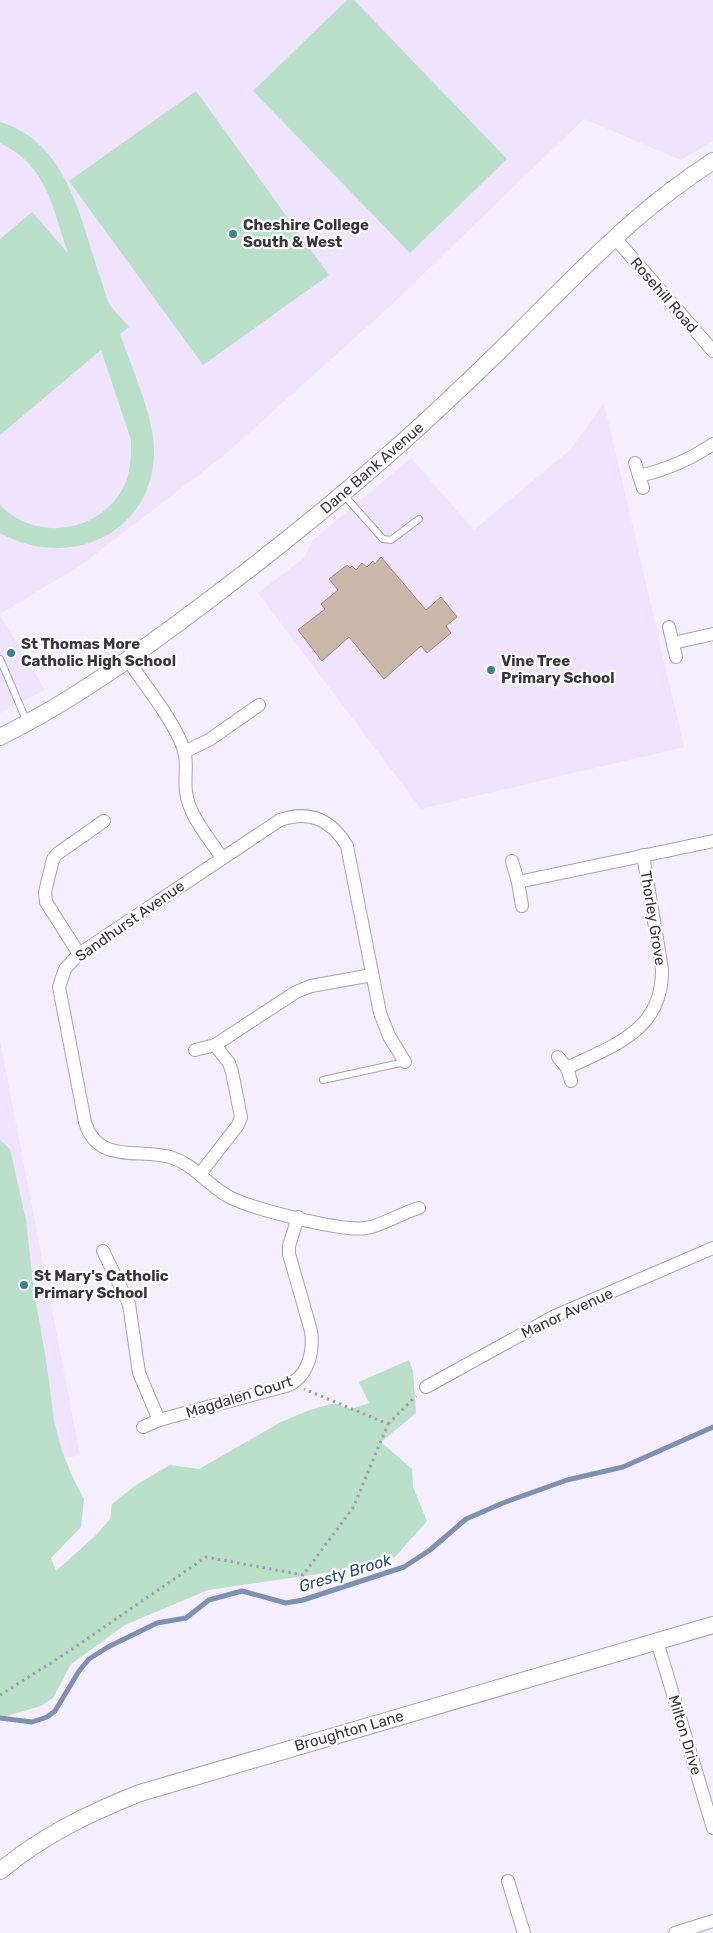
<svg xmlns="http://www.w3.org/2000/svg" width="713" height="1933" viewBox="0 0 713 1933" font-family="Rubik,sans-serif">
	<style>
		.built { fill: #efe3fe }
		.green { fill: #bae0c9 }
		.lines { fill: none; stroke-linecap: round; stroke-linejoin: round }
		.stream { stroke: #7f91b2; stroke-width: 5 }
		.building { fill: #cab7aa; stroke: #9d8b7f }
		.service-casing { stroke: #a9a1b4; stroke-width: 8 }
		.minor-casing { stroke: #a9a1b4; stroke-width: 14 }
		.tertiary-casing { stroke: #a9a1b4; stroke-width: 18 }
		.path { stroke: #a39daa; stroke-width: 3; stroke-dasharray: 2.5 4; stroke-linecap: butt }
		.service { stroke: #fff; stroke-width: 6 }
		.minor { stroke: #fff; stroke-width: 12 }
		.tertiary { stroke: #fff; stroke-width: 16 }
		.poi-dot { fill: #3c838c; stroke: #fff; stroke-width: 2 }
		.labels { text-anchor: middle; dominant-baseline: central; stroke-width: 4.5; stroke-linejoin: round; paint-order: stroke }
		.poi-label { font-size: 15px; font-weight: bold; fill: #38353c; stroke: #fff; text-anchor: start }
		.street-label { font-size: 15px; fill: #38353c; stroke: #fff }
		.water-label { font-size: 16px; font-style: italic; fill: #294880; stroke: #fff }
	</style>
	<rect width="100%" height="100%" fill="#f5eefe"/>
	<!-- built -->
	<g class="built">
		<polygon points="0,0 713,0 713,141 681,160 584,119 388,308 222,457 81,565 0,614"/>
		<polygon points="604,403 684,747 421,809 258,593 304,558 312,541 411,458 474,530 571,449"/>
		<polygon points="0,615 45,690 0,713"/>
		<polygon points="0,1041 80,1455 0,1472"/>
	</g>
	<!-- green -->
	<g class="green">
		<polygon points="347,0 354,0 507,159 410,253 253,91"/>
		<polygon points="196,91 329,275 203,365 69,181"/>
		<path d="M0,122C67,142 80,217 99,274C103,284 105,295 109,303C114,312 123,319 129,327L120,334C131,366 153,415 154,447C156,532 71,572 0,533V505C38,544 104,532 126,482C131,468 131,454 131,440L101,350L0,435V239L32,212L68,253C52,207 48,166 0,143Z"/>
		<polygon points="0,1140 10,1149 26,1220 34,1291 47,1366 54,1421 62,1451 74,1480 84,1499 81,1527 51,1558 56,1571 96,1535 110,1519 112,1504 136,1485 170,1465 199,1469 281,1422 307,1411 334,1403 351,1409 369,1403 359,1382 409,1360 413,1371 416,1413 381,1442 412,1469 413,1487 427,1521 395,1557 339,1571 208,1590 125,1625 71,1664 53,1698 41,1706 0,1718"/>
	</g>
	<g class="lines">
		<!-- stream -->
		<polyline class="stream" points="0,1718 32,1722 47,1717 55,1711 79,1671 89,1659 108,1647 157,1623 186,1618 209,1600 242,1591 286,1603 303,1600 404,1567 430,1550 466,1519 503,1503 567,1480 623,1467 713,1427"/>
	</g>
	<!-- building -->
	<polygon class="building" points="381,557 426,610 441,597 457,617 446,626 451,633 427,653 421,646 384,679 349,637 322,661 298,630 325,609 321,604 338,590 329,579 347,565 350,568 352,566 356,570 362,563 367,567 373,561 375,564"/>
	<g class="lines">
		<!-- service casing -->
		<g class="service-casing">
			<g id="service">
				<polyline points="343,494 383,539 391,540 419,519"/>
				<polyline points="0,659 27,722"/>
				<polyline points="323,1080 405,1062"/>
			</g>
		</g>
		<!-- minor casing -->
		<g class="minor-casing">
			<g id="minor">
				<polyline points="615,238 713,351"/>
				<polyline points="635,463 643,488"/>
				<path d="M639,476C665,470 691,459 713,444"/>
				<polyline points="669,627 676,657"/>
				<polyline points="673,643 713,634"/>
				<path d="M127,659C144,684 175,722 184,750C188,763 184,778 186,792C189,816 209,838 222,858"/>
				<polyline points="184,752 209,740 259,705"/>
				<polyline points="512,861 518,882 713,841"/>
				<polyline points="518,882 522,906"/>
				<polyline points="79,954 46,902 45,892 53,859 57,854 104,821"/>
				<polyline points="195,1050 215,1045"/>
				<path d="M558,1057L567,1068C614,1045 663,1031 662,969L643,855"/>
				<path d="M405,1062L389,1036L380,1013L347,846C331,819 310,810 280,820L79,954L65,969L59,987L85,1122C98,1166 142,1147 173,1158C194,1165 207,1184 226,1195C247,1208 342,1232 366,1228C384,1225 401,1213 419,1208"/>
				<polyline points="567,1068 571,1081"/>
				<polyline points="200,1174 238,1125 241,1117 232,1072 229,1063 215,1045 296,992 311,986 372,975"/>
				<polyline points="103,1251 129,1304 139,1373 159,1420"/>
				<polyline points="426,1387 555,1316 713,1248"/>
				<path d="M143,1427L159,1420L286,1386C308,1378 314,1352 311,1331L289,1254V1246L298,1217"/>
				<polyline points="657,1641 713,1828"/>
				<polyline points="508,1881 524,1933"/>
				<polyline points="675,1933 713,1921"/>
			</g>
		</g>
		<!-- tertiary casing -->
		<g class="tertiary-casing">
			<g id="tertiary">
				<path d="M0,737C73,701 140,652 205,603C294,536 382,464 463,386C521,332 576,271 636,219C660,198 686,179 713,161"/>
				<path d="M0,1871C42,1836 89,1813 140,1793L713,1625"/>
			</g>
		</g>
		<!-- path -->
		<g class="path">
			<polyline points="388,1424 416,1396"/>
			<polyline points="0,1695 68,1652 206,1557 303,1575 353,1508 388,1424 304,1389"/>
		</g>
		<!-- service -->
		<use href="#service" class="service"/>
		<!-- minor -->
		<use href="#minor" class="minor"/>
		<!-- tertiary -->
		<use href="#tertiary" class="tertiary"/>
	</g>
	<!-- markers -->
	<g class="poi-dot">
		<circle cx="233" cy="234" r="5"/>
		<circle cx="11" cy="653" r="5"/>
		<circle cx="491" cy="670" r="5"/>
		<circle cx="24" cy="1285" r="5"/>
	</g>
	<g class="labels">
		<!-- poi labels -->
		<g class="poi-label">
			<text x="243" y="225">Cheshire College<tspan x="243" dy="17">South &amp; West</tspan></text>
			<text x="21" y="644">St Thomas More<tspan x="21" dy="17">Catholic High School</tspan></text>
			<text x="501" y="661">Vine Tree<tspan x="501" dy="17">Primary School</tspan></text>
			<text x="34" y="1276">St Mary's Catholic<tspan x="34" dy="17">Primary School</tspan></text>
		</g>
		<!-- street labels -->
		<g class="street-label">
			<text transform="translate(664 295) rotate(49)">Rosehill Road</text>
			<text transform="translate(372 468) rotate(-41)">Dane Bank Avenue</text>
			<text transform="translate(653 918) rotate(81)">Thorley Grove</text>
			<text transform="translate(130 921) rotate(-35)">Sandhurst Avenue</text>
			<text transform="translate(567 1313) rotate(-25)">Manor Avenue</text>
			<text transform="translate(239 1397) rotate(-17)">Magdalen Court</text>
			<text transform="translate(349 1731) rotate(-16)">Broughton Lane</text>
			<text transform="translate(685 1735) rotate(73)">Milton Drive</text>
		</g>
		<!-- water labels -->
		<g class="water-label">
			<text transform="translate(345 1573) rotate(-17)">Gresty Brook</text>
		</g>
	</g>
</svg>
